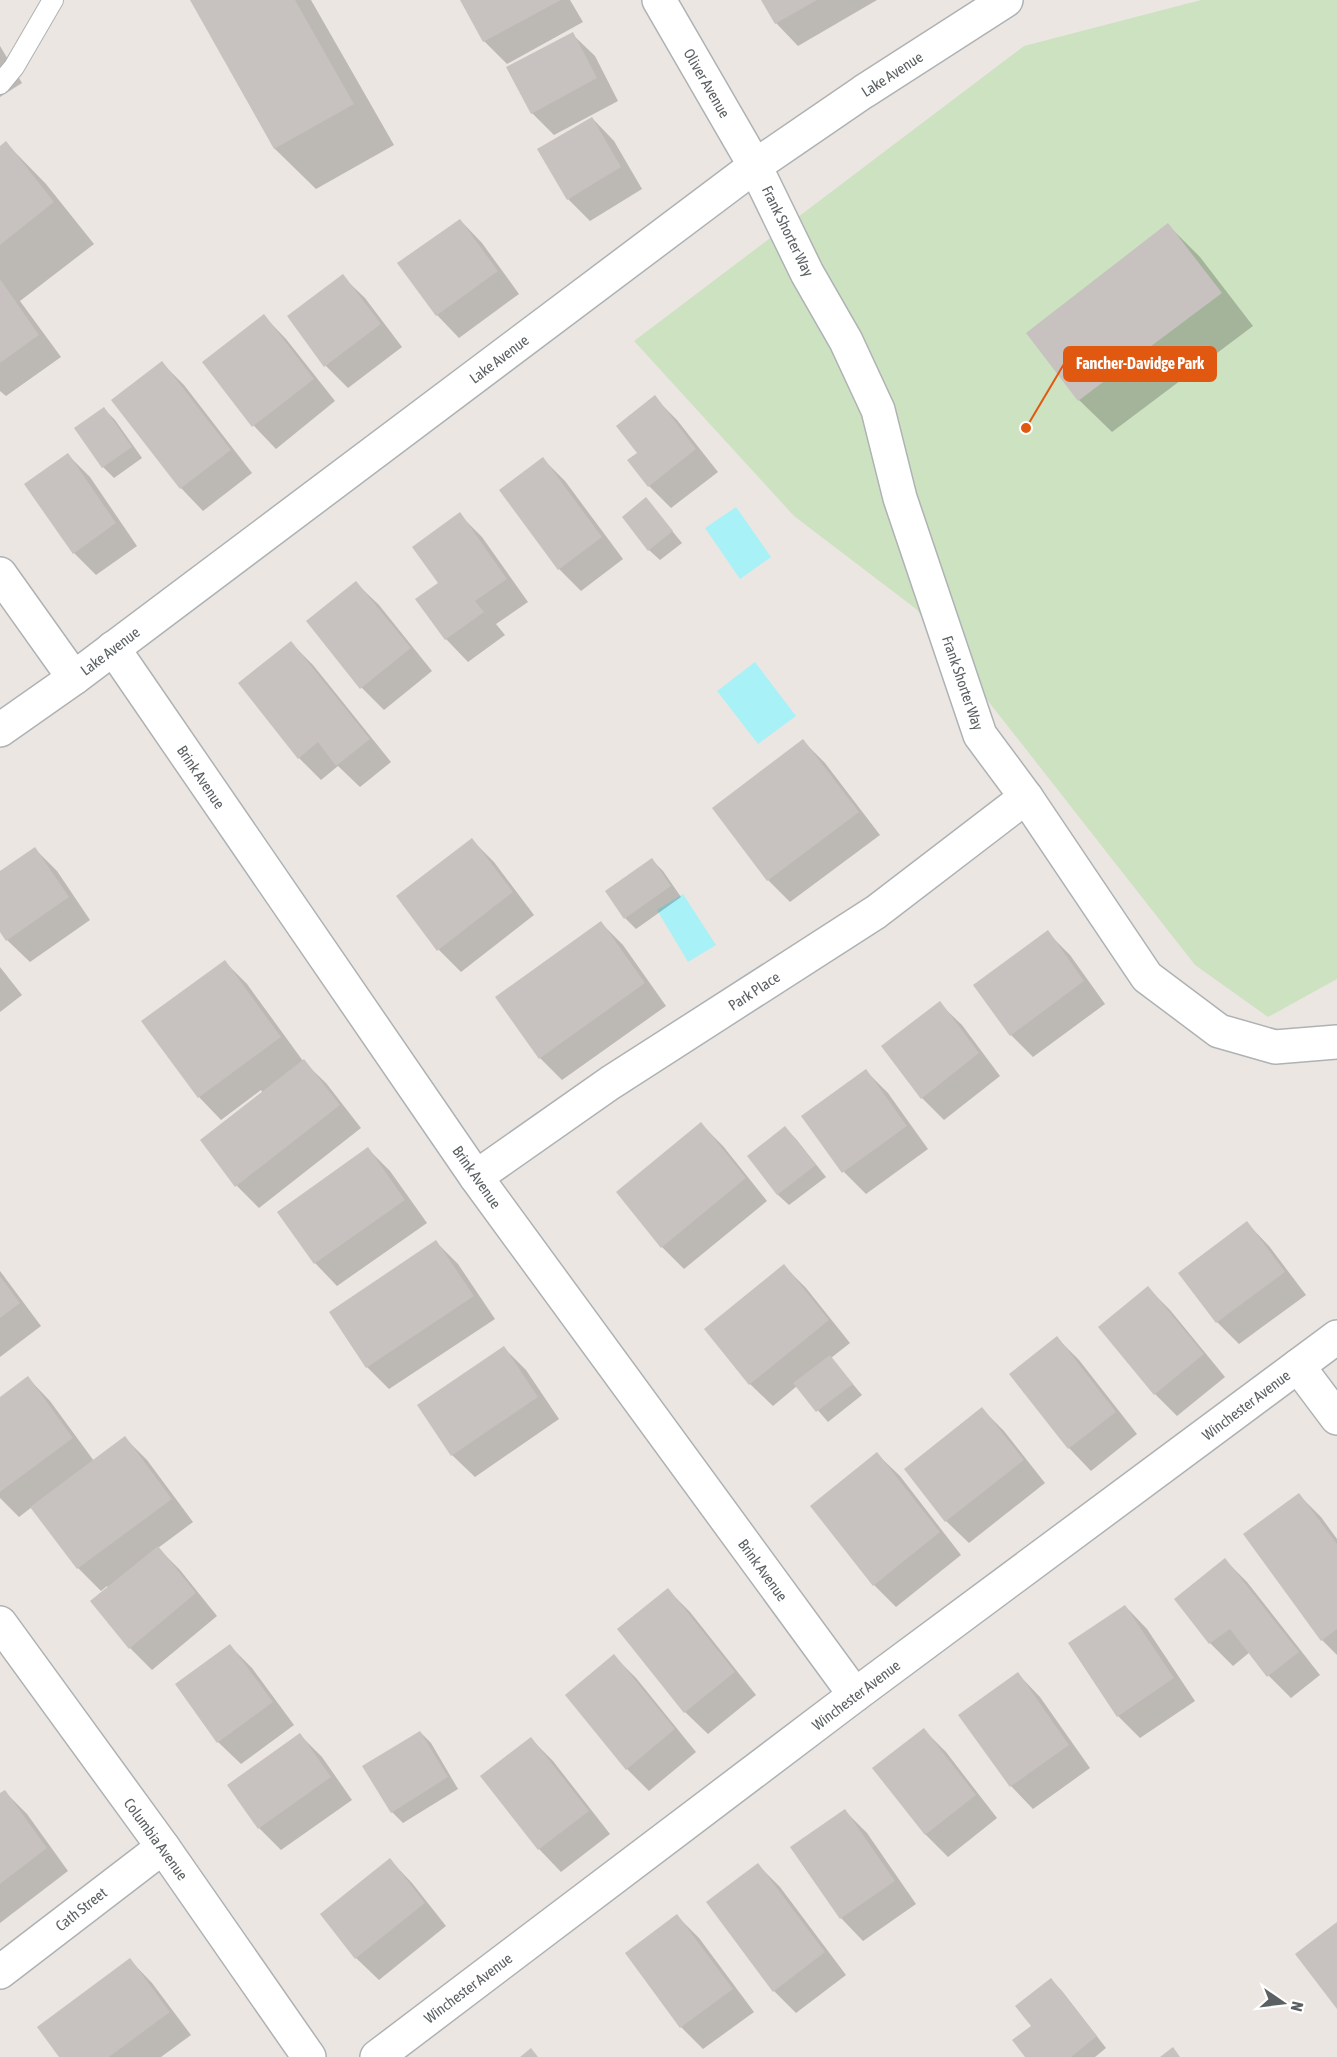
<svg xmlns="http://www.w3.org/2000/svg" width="1337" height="2057" viewBox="0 0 1337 2057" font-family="'Asap Condensed',sans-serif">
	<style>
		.green { fill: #cde2c1 }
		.water { fill: #a8f1f7 }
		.shadow { fill: #0003 }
		.building { fill: #c7c1c0 }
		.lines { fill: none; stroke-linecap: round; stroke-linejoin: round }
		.service-casing { stroke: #aeb2b4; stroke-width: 22 }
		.minor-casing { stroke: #aeb2b4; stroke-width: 36 }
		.service { stroke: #fff; stroke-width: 20 }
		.minor { stroke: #fff; stroke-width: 33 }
		.labels { text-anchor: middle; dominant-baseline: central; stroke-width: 5; stroke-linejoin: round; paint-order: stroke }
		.street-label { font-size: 15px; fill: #5b6062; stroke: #fff }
		.leader { fill: none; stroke: #e15910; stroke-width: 2 }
		.callout-dot { fill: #e15910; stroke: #fff; stroke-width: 2 }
		.callout { fill: #e15910; stroke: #e15910; stroke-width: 2 }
		.callout-label { font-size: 16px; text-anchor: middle; font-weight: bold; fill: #fff }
	</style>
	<rect width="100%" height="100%" fill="#ece6e2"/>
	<!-- green -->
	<polygon class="green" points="1201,0 1337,0 1337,979 1268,1017 1195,965 916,609 794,516 634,341 1024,46"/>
	<!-- water -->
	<g class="water">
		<polygon points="736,507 771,557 740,579 705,528"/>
		<polygon points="755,662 796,716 758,744 717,691"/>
		<polygon points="683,894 716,945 688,962 657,910"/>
	</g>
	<!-- shadow -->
	<g class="shadow">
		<polygon points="191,0 311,0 394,145 316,189 275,149"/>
		<polygon points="462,0 570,0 583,22 507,64 484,41"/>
		<polygon points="763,0 877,0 798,46 776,23"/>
		<polygon points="572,34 595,56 618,101 554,135 532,113"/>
		<polygon points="0,46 22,83 0,97"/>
		<polygon points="592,118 614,141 642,189 590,221 568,199"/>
		<polygon points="6,143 46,184 94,244 20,301 61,357 6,396 0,391 0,147"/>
		<polygon points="460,220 482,243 519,294 459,338 437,315"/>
		<polygon points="1168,225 1200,257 1253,326 1112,432 1079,400 1028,333"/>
		<polygon points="342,276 365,298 402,347 348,388 326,366"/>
		<polygon points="264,316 286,339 335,401 276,449 254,426 204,363"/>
		<polygon points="162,363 184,385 252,473 203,511 181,488 113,401"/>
		<polygon points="654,397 677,420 718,472 671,508 649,486 639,453"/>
		<polygon points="104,409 115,420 142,458 114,478 103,467"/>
		<polygon points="68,455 90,477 137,546 96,575 74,553"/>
		<polygon points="543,459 565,481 623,559 581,591 559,569"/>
		<polygon points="646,499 682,543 660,560 649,550"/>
		<polygon points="459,514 482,537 528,602 496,624 505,635 468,662 446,639 440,584"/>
		<polygon points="356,583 379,605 432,671 384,710 362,688"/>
		<polygon points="291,643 313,665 391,762 360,787 338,766 321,780 299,758"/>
		<polygon points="803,741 825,763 880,835 790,902 768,880 714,808"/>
		<polygon points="472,840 494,862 534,915 461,972 439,950 398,897"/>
		<polygon points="35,849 57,871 90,920 30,962 7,940 0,929 0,873"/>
		<polygon points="652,860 663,871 681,897 636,929 625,918"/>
		<polygon points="601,923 623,945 666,1006 562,1080 540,1058"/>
		<polygon points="1047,932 1070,955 1105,1004 1033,1057 1011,1035"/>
		<polygon points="225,962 247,984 303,1061 326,1083 361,1128 259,1208 237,1186 202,1140 263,1093 261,1090 221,1120 199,1097 143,1021"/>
		<polygon points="0,967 22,995 0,1012"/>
		<polygon points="939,1003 962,1025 1000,1076 944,1120 922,1098"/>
		<polygon points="866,1071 888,1093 928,1149 866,1194 844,1172"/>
		<polygon points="701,1124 723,1146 767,1201 684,1269 662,1247"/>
		<polygon points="785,1128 796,1139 826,1177 789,1205 778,1195 749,1157"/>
		<polygon points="368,1149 390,1171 427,1223 337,1286 315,1263 279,1212"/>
		<polygon points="1247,1223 1269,1246 1306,1295 1239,1344 1217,1322"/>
		<polygon points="436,1242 458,1264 495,1319 389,1389 367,1367"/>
		<polygon points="784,1266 806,1288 850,1343 831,1358 862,1395 828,1422 797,1386 773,1406 750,1384 706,1329"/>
		<polygon points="0,1271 41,1326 0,1357"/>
		<polygon points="1148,1288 1170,1310 1225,1377 1177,1416 1155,1394"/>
		<polygon points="1057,1338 1079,1360 1137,1434 1091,1471 1069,1448 1011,1374"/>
		<polygon points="504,1348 526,1370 559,1419 475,1477 452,1455 419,1406"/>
		<polygon points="28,1378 50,1401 94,1461 125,1438 147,1460 193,1522 158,1548 180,1570 217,1616 152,1670 130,1648 107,1586 101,1591 78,1568 32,1507 19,1517 0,1498 0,1399"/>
		<polygon points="982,1409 1004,1431 1045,1483 969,1543 946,1521 906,1470"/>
		<polygon points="877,1454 900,1476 961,1555 896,1607 874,1585"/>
		<polygon points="1299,1495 1321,1517 1337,1539 1337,1655 1322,1640"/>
		<polygon points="1225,1560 1247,1582 1320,1675 1291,1698 1269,1676 1250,1652 1233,1666 1210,1643 1176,1599"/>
		<polygon points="668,1590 690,1612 756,1695 708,1734 685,1712 620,1629"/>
		<polygon points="1125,1606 1147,1629 1195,1701 1140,1738 1118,1716"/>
		<polygon points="230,1646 252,1668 294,1725 241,1764 218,1742"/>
		<polygon points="614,1656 636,1678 696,1752 649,1791 627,1769"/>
		<polygon points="1018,1674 1040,1697 1090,1768 1033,1809 1011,1786 960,1715"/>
		<polygon points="924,1730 946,1752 997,1818 948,1857 926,1835 874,1768"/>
		<polygon points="420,1732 431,1743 458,1789 403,1823 392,1812"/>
		<polygon points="300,1735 322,1757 352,1800 281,1850 259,1828"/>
		<polygon points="531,1739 553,1761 610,1834 561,1872 539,1849 482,1776"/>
		<polygon points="5,1792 27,1814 68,1871 0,1923 0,1795"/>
		<polygon points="845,1811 867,1833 916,1904 863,1941 841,1918"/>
		<polygon points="390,1860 412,1883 446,1926 379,1980 356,1958"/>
		<polygon points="758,1865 780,1887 846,1975 796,2013 774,1991"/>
		<polygon points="677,1916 699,1938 754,2012 703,2049 681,2027 627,1954"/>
		<polygon points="130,1960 152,1983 191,2035 161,2057 60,2057"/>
		<polygon points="1051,1980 1062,1991 1106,2048 1095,2057 1027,2057 1033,2026"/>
	</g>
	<!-- building -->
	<g class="building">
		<polygon points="190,0 295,0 354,104 274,149"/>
		<polygon points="460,0 561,0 483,42"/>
		<polygon points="761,0 817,0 775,24"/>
		<polygon points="573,32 597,78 531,114 506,67"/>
		<polygon points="592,117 621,167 567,200 537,149"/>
		<polygon points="6,141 54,202 0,245 0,146"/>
		<polygon points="460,219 498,271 436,316 397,263"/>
		<polygon points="1168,223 1222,293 1078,401 1026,333"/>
		<polygon points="343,274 381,324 324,367 287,316"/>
		<polygon points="0,279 39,335 0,363"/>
		<polygon points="264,314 314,379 252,427 202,362"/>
		<polygon points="162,361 231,450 180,489 111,400"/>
		<polygon points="655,395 696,449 648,487 627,460 637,453 616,426"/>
		<polygon points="104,407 132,447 102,468 74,428"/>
		<polygon points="68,453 116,523 73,554 24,484"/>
		<polygon points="543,457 602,537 558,570 499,490"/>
		<polygon points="646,497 673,531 648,551 622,517"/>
		<polygon points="460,512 507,579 475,601 484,612 445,640 415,599 438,583 412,547"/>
		<polygon points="356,581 411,648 360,689 306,621"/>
		<polygon points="291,641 370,739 336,766 318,742 298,759 238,683"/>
		<polygon points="803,739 859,812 767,881 712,808"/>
		<polygon points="472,838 513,892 437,951 396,896"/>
		<polygon points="35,847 69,897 6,941 0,932 0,871"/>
		<polygon points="652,858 671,886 624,919 605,891"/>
		<polygon points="601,921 645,983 539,1059 495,997"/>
		<polygon points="1048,930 1084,981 1010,1036 973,985"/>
		<polygon points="225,960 281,1037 198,1098 141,1021"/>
		<polygon points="940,1001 979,1053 921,1099 881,1046"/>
		<polygon points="304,1059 340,1105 235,1187 200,1140"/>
		<polygon points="866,1069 907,1126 842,1173 801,1116"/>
		<polygon points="701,1122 746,1178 661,1248 616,1192"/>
		<polygon points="785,1126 816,1165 777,1195 747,1156"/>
		<polygon points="368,1147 405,1200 314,1264 277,1212"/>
		<polygon points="1247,1221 1285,1272 1216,1323 1178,1273"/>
		<polygon points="436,1240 474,1296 366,1368 329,1312"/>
		<polygon points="784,1264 829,1320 749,1385 704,1329"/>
		<polygon points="0,1276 20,1303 0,1318"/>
		<polygon points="1148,1286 1204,1354 1154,1395 1098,1327"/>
		<polygon points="1057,1336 1116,1412 1068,1449 1009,1374"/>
		<polygon points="504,1346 538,1397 451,1456 417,1405"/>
		<polygon points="830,1355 853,1384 816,1412 793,1383"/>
		<polygon points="28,1376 73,1438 0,1492 0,1397"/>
		<polygon points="982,1407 1024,1460 945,1522 904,1469"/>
		<polygon points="125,1436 172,1499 77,1569 30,1507"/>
		<polygon points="877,1452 940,1532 873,1586 810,1506"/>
		<polygon points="1299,1493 1337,1544 1337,1629 1321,1641 1243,1534"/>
		<polygon points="158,1546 196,1593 129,1649 90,1601"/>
		<polygon points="1225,1558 1299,1652 1267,1677 1230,1629 1209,1644 1174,1599"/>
		<polygon points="668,1588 735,1672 684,1713 617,1629"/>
		<polygon points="1125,1605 1174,1678 1117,1717 1068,1643"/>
		<polygon points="230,1644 273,1702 217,1743 175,1684"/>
		<polygon points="614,1654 675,1729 626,1770 565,1695"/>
		<polygon points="1018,1672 1069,1745 1010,1787 958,1715"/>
		<polygon points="924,1728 976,1795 925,1835 872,1768"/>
		<polygon points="420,1731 448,1777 391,1813 362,1766"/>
		<polygon points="300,1733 331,1777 258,1829 227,1785"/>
		<polygon points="531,1737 589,1811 538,1850 480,1776"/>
		<polygon points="5,1790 47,1848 0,1884 0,1793"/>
		<polygon points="845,1809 895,1881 840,1919 790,1847"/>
		<polygon points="390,1858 425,1903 355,1959 320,1914"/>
		<polygon points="758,1863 825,1952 773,1992 706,1902"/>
		<polygon points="677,1914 733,1989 680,2028 625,1953"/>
		<polygon points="1337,1922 1337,2009 1295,1954"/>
		<polygon points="130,1958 170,2012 109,2057 59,2057 37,2027"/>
		<polygon points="1051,1978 1097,2036 1071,2057 1025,2057 1012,2040 1031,2026 1015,2006"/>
		<polygon points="1173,2047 1180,2057 1160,2057"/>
		<polygon points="531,2048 538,2057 520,2057"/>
	</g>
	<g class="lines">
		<!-- service casing -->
		<g class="service-casing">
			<polyline id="service" points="0,84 14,67 53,0"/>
		</g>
		<!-- minor casing -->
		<g class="minor-casing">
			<g id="minor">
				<polyline points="659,0 755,166 807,273 846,341 878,410 900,498 980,735 1026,797 1147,977 1219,1031 1275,1047 1337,1042"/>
				<polyline points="0,574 74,678"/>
				<polyline points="113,648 476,1177 855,1695"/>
				<polyline points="0,730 74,678 755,166 863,92 1006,0"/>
				<polyline points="476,1177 610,1083 876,912 1026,797"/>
				<polyline points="1298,1366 1337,1418"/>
				<polyline points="0,1623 163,1847 309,2057"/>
				<polyline points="0,1972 163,1847"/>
				<polyline points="377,2057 855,1695 1337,1337"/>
			</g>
		</g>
		<!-- service -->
		<use href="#service" class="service"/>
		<!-- minor -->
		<use href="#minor" class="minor"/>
	</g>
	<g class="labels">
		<!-- street labels -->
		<g class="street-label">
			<text transform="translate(892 74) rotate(-33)">Lake Avenue</text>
			<text transform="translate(707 83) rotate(60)">Oliver Avenue</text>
			<text transform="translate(788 231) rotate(64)">Frank Shorter Way</text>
			<text transform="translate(499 359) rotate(-37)">Lake Avenue</text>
			<text transform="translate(110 651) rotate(-37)">Lake Avenue</text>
			<text transform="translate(963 683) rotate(71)">Frank Shorter Way</text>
			<text transform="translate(201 777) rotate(56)">Brink Avenue</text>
			<text transform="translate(754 991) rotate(-33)">Park Place</text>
			<text transform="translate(477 1177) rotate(55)">Brink Avenue</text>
			<text transform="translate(1246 1405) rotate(-37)">Winchester Avenue</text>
			<text transform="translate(763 1570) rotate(54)">Brink Avenue</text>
			<text transform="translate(856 1695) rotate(-37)">Winchester Avenue</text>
			<text transform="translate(156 1839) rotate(54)">Columbia Avenue</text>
			<text transform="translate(81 1909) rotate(-38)">Cath Street</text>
			<text transform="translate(468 1988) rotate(-37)">Winchester Avenue</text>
		</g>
	</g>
	<!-- callouts -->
	<path class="leader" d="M1026 428L1064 364"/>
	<circle class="callout-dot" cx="1026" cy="428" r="6"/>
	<rect class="callout" x="1064" y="347" width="152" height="34" rx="6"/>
	<g class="callout-label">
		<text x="1140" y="369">Fancher-Davidge Park</text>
	</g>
	<!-- north arrow -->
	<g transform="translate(1283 2003) rotate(104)" stroke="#ffffff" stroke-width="4.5" paint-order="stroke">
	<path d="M0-4.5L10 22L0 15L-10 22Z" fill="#5b6062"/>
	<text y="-9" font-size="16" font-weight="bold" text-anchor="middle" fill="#5b6062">N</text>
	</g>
</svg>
